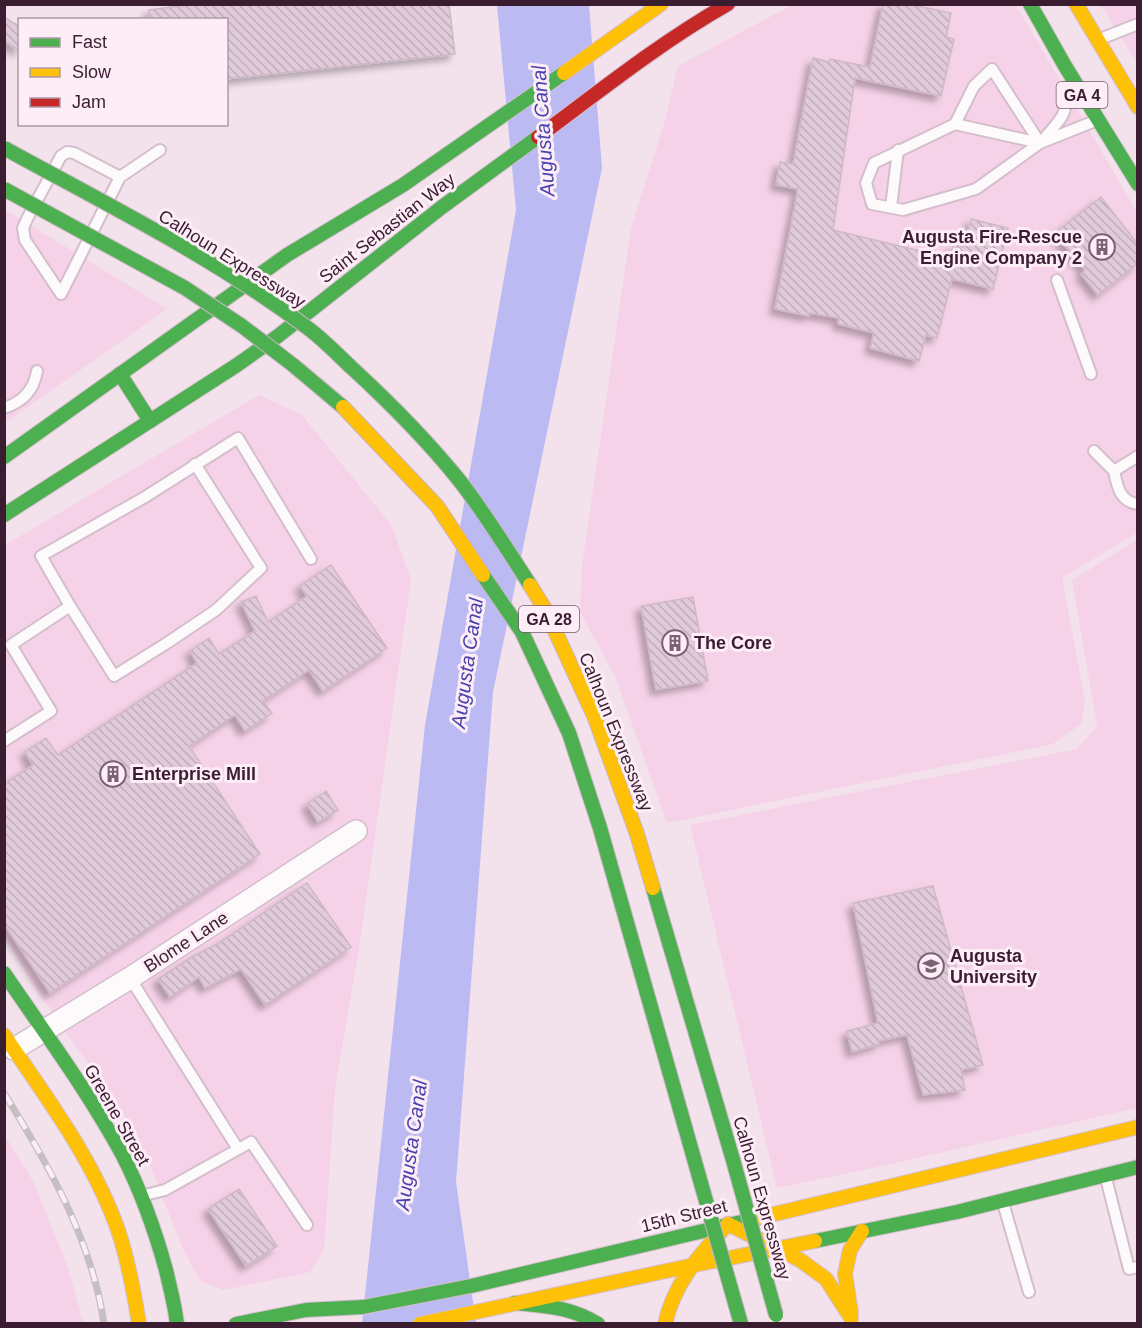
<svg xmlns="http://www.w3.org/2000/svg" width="1142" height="1328" viewBox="0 0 1142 1328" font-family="Arial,sans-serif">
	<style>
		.built { fill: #f6d2e9 }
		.water { fill: #bcbaf2 }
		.building { fill: url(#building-back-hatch); stroke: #cfb9c7; stroke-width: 1.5; filter: url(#shadow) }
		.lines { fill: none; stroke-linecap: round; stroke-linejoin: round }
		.lane-casing { stroke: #d4becc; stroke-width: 14 }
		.street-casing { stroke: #d4becc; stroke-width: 24 }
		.fast-casing { stroke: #d4becc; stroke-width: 16 }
		.slow-casing { stroke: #d4becc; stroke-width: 16 }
		.jam-casing { stroke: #d4becc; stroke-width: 16 }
		.lane { stroke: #fdfafc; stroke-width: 10 }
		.street { stroke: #fdfafc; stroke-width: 21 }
		.fast { stroke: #4caf50; stroke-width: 14 }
		.slow { stroke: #ffc107; stroke-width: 14 }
		.jam { stroke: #c62828; stroke-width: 14 }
		.rail-casing { stroke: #c5bfc3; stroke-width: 7 }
		.rail { stroke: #fdedf7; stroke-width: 4.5; stroke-dasharray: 14; stroke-linecap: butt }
		.fast-bridge-casing { stroke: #c9b4c1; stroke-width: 16; stroke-linecap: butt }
		.slow-bridge-casing { stroke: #c9b4c1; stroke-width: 16; stroke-linecap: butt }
		.fast-bridge { stroke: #4caf50; stroke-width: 14 }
		.slow-bridge { stroke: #ffc107; stroke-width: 14 }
		.labels { text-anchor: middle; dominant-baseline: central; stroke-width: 6; stroke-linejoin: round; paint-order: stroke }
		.shield { fill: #fdedf7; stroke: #755b6c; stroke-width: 1.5 }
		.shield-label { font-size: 16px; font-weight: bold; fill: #3b1d31 }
		.street-label { font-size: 18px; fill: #3b1d31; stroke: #fdedf7 }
		.poi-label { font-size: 18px; font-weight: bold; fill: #3b1d31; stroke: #fdedf7; text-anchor: start }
		.water-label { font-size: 20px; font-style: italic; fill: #4842ad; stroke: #fdedf7 }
	</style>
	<defs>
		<pattern id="building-back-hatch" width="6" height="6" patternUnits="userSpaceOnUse" patternTransform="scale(1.5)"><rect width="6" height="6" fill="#e1cad9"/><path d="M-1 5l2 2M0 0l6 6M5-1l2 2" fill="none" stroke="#c2adbb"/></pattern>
		<filter id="shadow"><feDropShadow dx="-5.5" dy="5.5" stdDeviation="3" flood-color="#0004"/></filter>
	</defs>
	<rect width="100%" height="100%" fill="#f3e1ec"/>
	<!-- built -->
	<g class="built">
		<polygon points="792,5 1016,5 1137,212 1137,533 1062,578 1085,701 1081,724 1053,744 667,823 615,676 580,612 582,566 631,228 664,124 678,66"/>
		<polygon points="1101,5 1137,5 1137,63"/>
		<polygon points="4,209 167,309 5,423 4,423"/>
		<polygon points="259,395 302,415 392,526 411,580 359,949 335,1089 324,1250 310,1272 224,1290 200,1281 182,1247 137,1133 37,991 5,937 5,545"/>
		<polygon points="1137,540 1137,1108 864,1170 777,1188 690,825 1077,749 1097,726 1072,580"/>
		<polygon points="5,1136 33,1181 68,1267 83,1323 5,1323"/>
	</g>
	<!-- water -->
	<polygon class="water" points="497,5 589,5 602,168 493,692 456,1182 476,1323 362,1324 425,725 516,210"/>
	<!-- building -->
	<g class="building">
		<polygon points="195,4 449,4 455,54 226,79 226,20 149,20 149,10"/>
		<polygon points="883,4 909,4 951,13 946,37 954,39 941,96 855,78 833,230 950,258 953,245 964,247 971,219 1008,228 993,289 952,279 937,338 926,335 919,361 870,348 874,333 838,324 839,318 809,313 809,316 775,309 798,189 776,185 780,162 793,164 813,58 829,62 830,59 870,67"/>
		<polygon points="4,17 20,27 20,51 4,41"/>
		<polygon points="1101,197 1137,243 1137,264 1098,295 1081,274 1085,270 1055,233"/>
		<polygon points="331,565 387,648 323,691 309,670 263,701 272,713 245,731 235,715 189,746 260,854 50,993 4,924 4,784 33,765 25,752 46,738 58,755 197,663 190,651 209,638 219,654 255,631 241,602 256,596 268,622 307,596 300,586"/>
		<polygon points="693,597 708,681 656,690 641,606"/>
		<polygon points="326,791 338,810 318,822 307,804"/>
		<polygon points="307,883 351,947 265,1005 241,969 205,988 199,977 170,997 158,979 192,957 219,943"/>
		<polygon points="933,886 983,1065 961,1070 965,1090 923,1095 907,1035 878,1041 879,1044 852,1052 847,1031 878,1023 853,903"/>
		<polygon points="239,1189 277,1246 246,1266 208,1209"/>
	</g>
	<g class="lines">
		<!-- lane casing -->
		<g class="lane-casing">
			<g id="lane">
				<polyline points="1100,39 1138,24"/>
				<polyline points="955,124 974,86 992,69 1040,143"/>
				<path d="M1042,141C1060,119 1068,118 1066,87"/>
				<polyline points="1040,143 955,124 874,163 866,183 872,204 903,210 976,189 1040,143 1095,121"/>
				<polyline points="120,177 74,153 67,152 61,156 27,219 23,228 25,240 61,294 120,177 160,150"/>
				<polyline points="891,207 898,150"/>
				<polyline points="1057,280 1091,374"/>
				<path d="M4,408C23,402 34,390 37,371"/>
				<polyline points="1094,451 1114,471"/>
				<path d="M1138,456L1114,471C1117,486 1120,502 1138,504"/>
				<polyline points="195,464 261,568 216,610 167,643 114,676 70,606 41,556 145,497 238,438 311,559"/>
				<polyline points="4,741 51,711 11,645 70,606"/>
				<polyline points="130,978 238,1149"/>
				<polyline points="1106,1178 1129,1269 1138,1267"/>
				<polyline points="141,1196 165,1190 251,1142 307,1225"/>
				<polyline points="1003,1203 1029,1292"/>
			</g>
		</g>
		<!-- street casing -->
		<g class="street-casing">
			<polyline id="street" points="14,1049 130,978 356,831"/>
		</g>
		<!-- fast casing -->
		<g class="fast-casing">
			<g id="fast">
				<polyline points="1030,4 1065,66 1138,184"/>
				<polyline points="120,374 150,421"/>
				<polyline points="4,457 287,255 403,185 564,73"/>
				<polyline points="4,515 237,365 278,336 442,207 538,137"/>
				<path d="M4,973C44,1032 88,1091 122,1154C141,1191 155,1230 166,1270C170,1288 175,1305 177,1324"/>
				<polyline points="815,1241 957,1212 1138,1167"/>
				<path d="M515,1303C546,1306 571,1307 598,1324"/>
				<polyline points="236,1324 306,1310 363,1307 471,1286 758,1218"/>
			</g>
		</g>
		<!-- slow casing -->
		<g class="slow-casing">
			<g id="slow">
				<polyline points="1076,4 1138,107"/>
				<polyline points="564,73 661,4"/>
				<path d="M4,1035C46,1097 93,1159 118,1230C128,1260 134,1292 139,1324"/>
				<polyline points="758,1218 1138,1127"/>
				<polyline points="851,1313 845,1274 850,1250 862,1231"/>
				<polyline points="420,1324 694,1265 815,1241"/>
				<path d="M665,1324C674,1283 700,1254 728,1224L800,1260L826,1279L851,1318"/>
			</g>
		</g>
		<!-- jam casing -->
		<g class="jam-casing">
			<path id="jam" d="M538,137C600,91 661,42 728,4"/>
		</g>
		<!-- lane -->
		<use href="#lane" class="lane"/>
		<!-- street -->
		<use href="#street" class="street"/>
		<!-- fast -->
		<use href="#fast" class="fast"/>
		<!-- slow -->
		<use href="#slow" class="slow"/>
		<!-- jam -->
		<use href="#jam" class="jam"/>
		<!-- rail casing -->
		<g class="rail-casing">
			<path id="rail" d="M4,1093C48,1164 92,1240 104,1324"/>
		</g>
		<!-- rail -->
		<use href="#rail" class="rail"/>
		<!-- fast-bridge casing -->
		<g class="fast-bridge-casing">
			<g id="fast-bridge">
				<path d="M4,148C106,204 211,256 305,326C322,338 337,354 352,368C390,403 426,439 459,480C485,513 507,549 530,585"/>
				<polyline points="4,189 185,288 242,326 293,365 343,407"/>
				<polyline points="483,575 522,632 569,733 600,828 741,1324"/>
				<polyline points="653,888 733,1160 776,1315"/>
			</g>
		</g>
		<!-- slow-bridge casing -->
		<g class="slow-bridge-casing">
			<g id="slow-bridge">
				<polyline points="343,407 437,506 483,575"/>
				<polyline points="530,585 545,609 595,718 637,834 653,888"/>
			</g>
		</g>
		<!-- fast-bridge -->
		<use href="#fast-bridge" class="fast-bridge"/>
		<!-- slow-bridge -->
		<use href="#slow-bridge" class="slow-bridge"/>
	</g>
	<!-- icons -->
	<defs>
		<g id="building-ring" transform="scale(1.35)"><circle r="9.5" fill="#fdedf7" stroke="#7b6272" stroke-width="1.5"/><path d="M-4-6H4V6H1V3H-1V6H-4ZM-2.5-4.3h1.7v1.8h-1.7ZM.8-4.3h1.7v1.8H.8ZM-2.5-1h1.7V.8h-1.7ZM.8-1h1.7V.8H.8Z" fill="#7b6272"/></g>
		<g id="university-ring" transform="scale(1.35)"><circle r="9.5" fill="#fdedf7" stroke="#7b6272" stroke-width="1.5"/><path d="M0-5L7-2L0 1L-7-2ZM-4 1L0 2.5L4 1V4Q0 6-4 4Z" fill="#7b6272"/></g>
	</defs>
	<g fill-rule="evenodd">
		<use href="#building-ring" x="1102" y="247"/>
		<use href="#building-ring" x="675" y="643"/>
		<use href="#building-ring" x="113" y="774"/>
		<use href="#university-ring" x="931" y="966"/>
	</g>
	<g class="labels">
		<!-- shield labels -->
		<g class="shield">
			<rect x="1056.5" y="82" width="51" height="26" rx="4.5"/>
			<rect x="519" y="606" width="60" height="26" rx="4.5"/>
		</g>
		<g class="shield-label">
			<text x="1082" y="95">GA 4</text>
			<text x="549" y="619">GA 28</text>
		</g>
		<!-- street labels -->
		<g class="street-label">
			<text transform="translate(387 228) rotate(-38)">Saint Sebastian Way</text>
			<text transform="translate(232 259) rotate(32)">Calhoun Expressway</text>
			<text transform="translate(616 732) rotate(68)">Calhoun Expressway</text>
			<text transform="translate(186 942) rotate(-33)">Blome Lane</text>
			<text transform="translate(117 1115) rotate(60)">Greene Street</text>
			<text transform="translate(762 1198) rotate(74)">Calhoun Expressway</text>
			<text transform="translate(684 1216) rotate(-14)">15th Street</text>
		</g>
		<!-- poi labels -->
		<g class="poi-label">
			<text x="1082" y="237" text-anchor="end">Augusta Fire-Rescue<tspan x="1082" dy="21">Engine Company 2</tspan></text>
			<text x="694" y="643">The Core</text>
			<text x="132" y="774">Enterprise Mill</text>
			<text x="950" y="956">Augusta<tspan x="950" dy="21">University</tspan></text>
		</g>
		<!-- water labels -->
		<g class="water-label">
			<text transform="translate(543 131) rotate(-94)">Augusta Canal</text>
			<text transform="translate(467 663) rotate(-82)">Augusta Canal</text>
			<text transform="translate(411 1145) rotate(-82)">Augusta Canal</text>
		</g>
	</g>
	<!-- border -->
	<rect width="1142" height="1328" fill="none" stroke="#3b1d31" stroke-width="12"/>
	<!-- legend -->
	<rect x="18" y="18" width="210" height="108" fill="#fdedf7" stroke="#af9aa8" stroke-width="1.5"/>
	<rect x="30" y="38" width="30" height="9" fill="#4caf50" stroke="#af9aa8" stroke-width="1.5"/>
	<text x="72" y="48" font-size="18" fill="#3b1d31">Fast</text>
	<rect x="30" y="68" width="30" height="9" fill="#ffc107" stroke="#af9aa8" stroke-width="1.5"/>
	<text x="72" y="78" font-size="18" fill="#3b1d31">Slow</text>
	<rect x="30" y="98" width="30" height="9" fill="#c62828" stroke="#af9aa8" stroke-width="1.5"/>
	<text x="72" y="108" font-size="18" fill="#3b1d31">Jam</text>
</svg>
